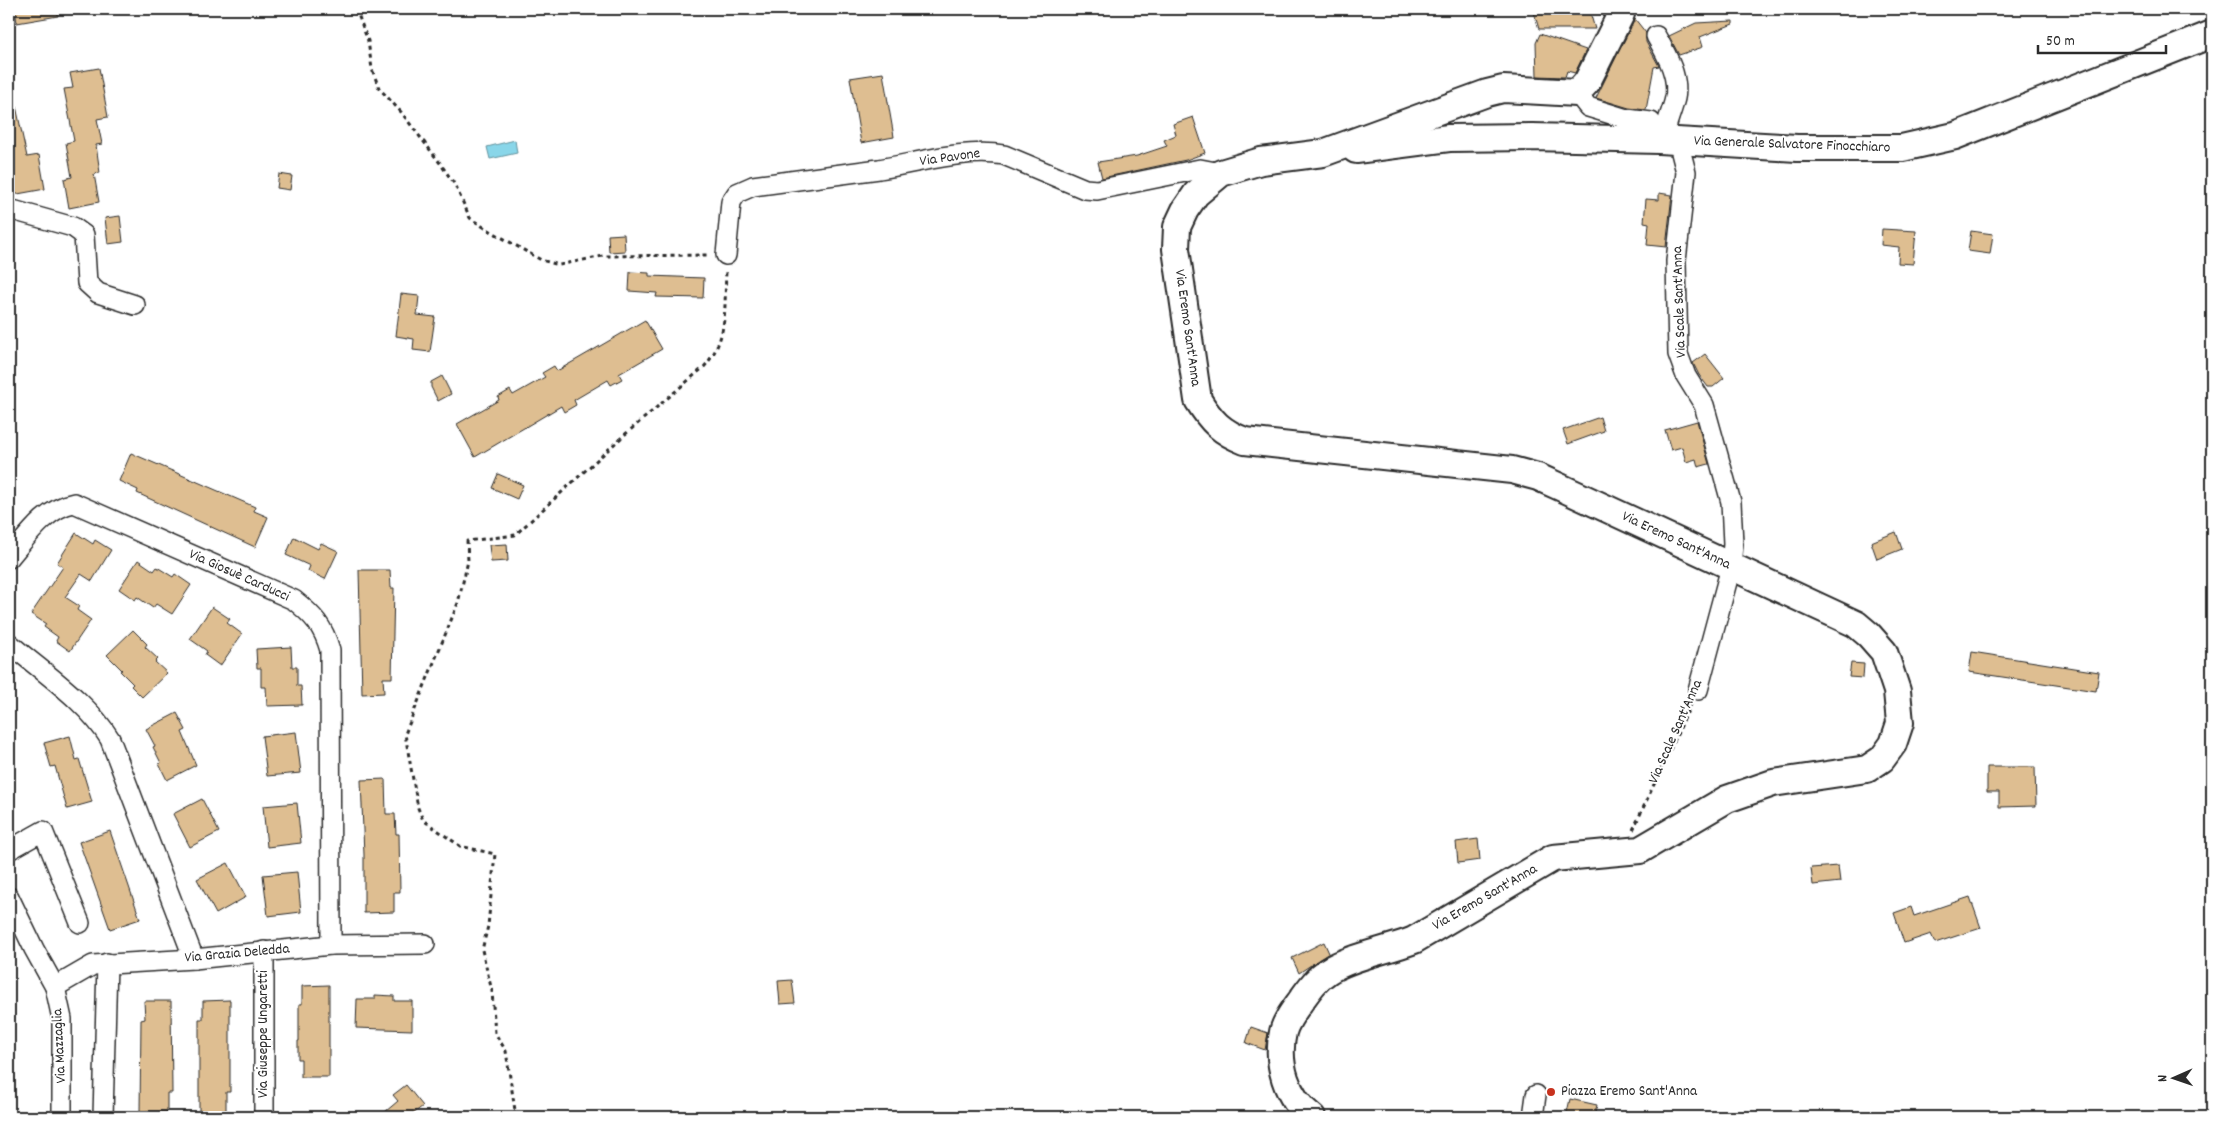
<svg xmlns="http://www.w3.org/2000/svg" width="2221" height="1126" viewBox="0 0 2221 1126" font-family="Dekko,sans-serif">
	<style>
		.water { fill: #89d6e9; stroke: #63929d }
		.building { fill: #debe91; stroke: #2b2b2b }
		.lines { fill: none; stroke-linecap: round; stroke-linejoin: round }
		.street-casing { stroke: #2b2b2b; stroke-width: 22 }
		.secondary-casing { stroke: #2b2b2b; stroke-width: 30 }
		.path { stroke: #2b2b2b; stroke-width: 3; stroke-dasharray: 4 4; stroke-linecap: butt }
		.street { stroke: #fff; stroke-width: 19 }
		.secondary { stroke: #fff; stroke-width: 26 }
		.poi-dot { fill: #c8321e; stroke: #fff; stroke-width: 2 }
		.labels { text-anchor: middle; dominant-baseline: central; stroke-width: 4; stroke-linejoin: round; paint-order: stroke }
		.street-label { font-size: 15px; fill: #2b2b2b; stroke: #fff }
		.poi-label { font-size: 15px; fill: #2b2b2b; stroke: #fff; text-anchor: start }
	</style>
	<rect width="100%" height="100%" fill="#fff"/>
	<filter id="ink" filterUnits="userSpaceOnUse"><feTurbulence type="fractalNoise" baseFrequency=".02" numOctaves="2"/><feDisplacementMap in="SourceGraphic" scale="10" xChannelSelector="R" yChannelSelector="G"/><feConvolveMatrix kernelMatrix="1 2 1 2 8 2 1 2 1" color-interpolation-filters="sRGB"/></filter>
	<g filter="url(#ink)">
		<!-- water -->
		<polygon class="water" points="515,140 517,153 490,159 487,147"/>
		<!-- building -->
		<g class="building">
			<polygon points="15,9 57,9 58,16 17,23"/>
			<polygon points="1533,9 1589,9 1595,29 1539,29"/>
			<polygon points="1635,19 1646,33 1646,42 1659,66 1654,67 1646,110 1629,108 1596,98"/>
			<polygon points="1733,21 1733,24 1700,37 1703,47 1679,55 1669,36 1696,23"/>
			<polygon points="1540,34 1586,50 1575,73 1567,71 1565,77 1537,76 1536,43"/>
			<polygon points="99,68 108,117 97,119 102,144 96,145 100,173 94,174 99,202 69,208 64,179 72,177 66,143 74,141 64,89 73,88 70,73"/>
			<polygon points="883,73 894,137 861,143 850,78"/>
			<polygon points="9,106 16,106 27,157 39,155 45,189 12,195 9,179"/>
			<polygon points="1193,117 1205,153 1186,160 1102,178 1098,162 1137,156 1167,146 1164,140 1176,135 1173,124"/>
			<polygon points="279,174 292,176 290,190 277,188"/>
			<polygon points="1659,193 1672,195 1666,247 1647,245 1649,223 1644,222 1646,199 1659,200"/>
			<polygon points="120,216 123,242 108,244 105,218"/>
			<polygon points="1882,229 1916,231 1913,264 1898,263 1899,247 1881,245"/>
			<polygon points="1971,231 1993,234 1990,254 1968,251"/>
			<polygon points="624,234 625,251 609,252 608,235"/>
			<polygon points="630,272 649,273 649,276 704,278 703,298 656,297 657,293 629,291"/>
			<polygon points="401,294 419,296 417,315 435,317 430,352 413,350 414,339 396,336"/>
			<polygon points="645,320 662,349 619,374 622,379 611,385 608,380 574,400 576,405 564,412 561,406 475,457 457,424 499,400 498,397 510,390 513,395 545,377 542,373 554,366 557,371"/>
			<polygon points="1705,354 1724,378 1713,387 1708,387 1699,375 1693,363"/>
			<polygon points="442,376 451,394 438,401 431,387 431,382"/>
			<polygon points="1600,417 1604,431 1568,444 1563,430"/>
			<polygon points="1697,421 1709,464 1698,467 1696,459 1686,462 1682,447 1671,450 1665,430"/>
			<polygon points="131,453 255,507 254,511 268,517 255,547 137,493 138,490 119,481"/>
			<polygon points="498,474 523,485 517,499 492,488"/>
			<polygon points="1896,532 1902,549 1877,559 1871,542"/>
			<polygon points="76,533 93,544 95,540 111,550 92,581 81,574 65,597 79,606 77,610 91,620 70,651 56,641 58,637 44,627 46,624 31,614 63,567 57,563"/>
			<polygon points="294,537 318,549 321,543 338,551 325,579 308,571 310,566 286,555"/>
			<polygon points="507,544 508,561 491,562 489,545"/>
			<polygon points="138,560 154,571 157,567 173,577 175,574 191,585 172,614 156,604 153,608 137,597 135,600 119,589"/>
			<polygon points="359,570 390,570 391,588 394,588 392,678 383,678 384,693 362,694"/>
			<polygon points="212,607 230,619 227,623 242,634 220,666 205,655 207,651 190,639"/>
			<polygon points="133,630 147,644 145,647 158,659 155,662 167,673 142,697 131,686 133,684 120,671 122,670 107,655"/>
			<polygon points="291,647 292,667 297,667 297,686 301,686 302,705 267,706 266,687 261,687 261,668 257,668 256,649"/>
			<polygon points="1972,652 2099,672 2096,691 1969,672"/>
			<polygon points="1851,663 1864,664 1863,678 1849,677"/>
			<polygon points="177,713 186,730 182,732 196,765 167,780 159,764 161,763 153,747 155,746 146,729"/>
			<polygon points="296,732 301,773 267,776 262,736"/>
			<polygon points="70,736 76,760 79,759 92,802 67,809 55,766 51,767 44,743"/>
			<polygon points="1987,767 2035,767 2036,806 1999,807 1999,792 1987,792"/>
			<polygon points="385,779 386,814 395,814 396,834 399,834 400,892 394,892 394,912 364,913 364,855 361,780"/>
			<polygon points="202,799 219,832 190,847 173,814"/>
			<polygon points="297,803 301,843 267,847 263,806"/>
			<polygon points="110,831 140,919 110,929 79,842"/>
			<polygon points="1478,839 1480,860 1458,863 1456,842"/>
			<polygon points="228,863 246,897 216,914 197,879"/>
			<polygon points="1838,866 1840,882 1813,885 1811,868"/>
			<polygon points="297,872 301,912 268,916 263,875"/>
			<polygon points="1970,897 1981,928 1935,943 1931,934 1904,943 1894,913 1911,907 1914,916"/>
			<polygon points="1324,942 1329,953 1299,973 1292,958"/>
			<polygon points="792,980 795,1003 780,1004 778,981"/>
			<polygon points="329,985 329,1077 301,1077 301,1059 298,1059 298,1041 299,1041 299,1004 302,1004 302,986"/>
			<polygon points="375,995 394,996 394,1001 412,1001 412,1030 356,1028 357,999 375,999"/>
			<polygon points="230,1000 230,1092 226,1092 226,1111 199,1112 199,1019 203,1019 203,1001"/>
			<polygon points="144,1001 171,1001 172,1093 167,1093 167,1112 140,1112 141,1020 145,1019"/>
			<polygon points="1251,1027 1268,1033 1265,1050 1246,1043"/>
			<polygon points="406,1085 423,1106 409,1117 379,1117 398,1101 393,1095"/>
			<polygon points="1570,1099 1597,1105 1594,1117 1566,1117"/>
		</g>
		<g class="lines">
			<!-- street casing -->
			<g class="street-casing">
				<g id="street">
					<path d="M1656,36C1667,55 1681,80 1674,102C1670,117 1665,125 1664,140"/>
					<polyline points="1577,93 1588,107 1627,119 1651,122"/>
					<polyline points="1678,141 1686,172 1676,261 1678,354 1686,376 1704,405 1731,502 1733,544 1731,567 1698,690"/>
					<polyline points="9,209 73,227 84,235 87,283 98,293 135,305"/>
					<path d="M726,255L731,202L737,193L753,186C795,180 837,175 879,169C917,163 966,148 1004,155L1085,189L1097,190L1200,169L1221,173"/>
					<path d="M9,558C27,537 46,508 74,503L294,600C314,616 323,626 330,650L331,945"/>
					<path d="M9,643C43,673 86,700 110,739L194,959"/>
					<polyline points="9,850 43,831 80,923"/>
					<polyline points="9,897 34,949 55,987 62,1019 62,1117"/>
					<polyline points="55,987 93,965 194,959 331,945 425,944"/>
					<polyline points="103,1117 107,963"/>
					<polyline points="264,1117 264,951"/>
					<polyline points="1533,1117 1536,1095"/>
				</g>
			</g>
			<!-- secondary casing -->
			<g class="secondary-casing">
				<g id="secondary">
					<polyline points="1356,150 1449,138 1532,137 1659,140 1797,148 1902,148 1955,136 2212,34"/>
					<path d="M1312,1117C1286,1098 1276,1063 1283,1032C1286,1020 1295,1009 1302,999C1310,988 1317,978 1328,971C1349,957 1389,950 1414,940L1553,858L1640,850L1727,799L1773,783L1867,769L1882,759L1893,744L1900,723L1897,691L1884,652L1869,635L1856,624L1560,487L1538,477L1512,470L1245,441C1221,432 1211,421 1198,400L1176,249L1177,227L1185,210L1196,194L1221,173L1261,161L1323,153L1487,93L1503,89L1577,93L1587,82L1621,14L1619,9"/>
				</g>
			</g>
			<!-- path -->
			<g class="path">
				<polyline points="356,9 368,41 372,69 379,88 401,112 440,163 455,185 470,218 482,226 541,260 559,265 603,256 709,255"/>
				<polyline points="1633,830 1691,704"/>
				<path d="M516,1117L506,1051L495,1033L492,991L482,950L488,926L495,854L460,846L423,820L418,808L405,734L458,603L468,561L467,541L515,535L622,437L704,367C729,338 724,308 726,271"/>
			</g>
			<!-- street -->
			<use href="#street" class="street"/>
			<!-- secondary -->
			<use href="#secondary" class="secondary"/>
		</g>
	</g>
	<!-- markers -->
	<circle class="poi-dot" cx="1551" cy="1092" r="5"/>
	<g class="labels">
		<!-- street labels -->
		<g class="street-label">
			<text transform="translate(1792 145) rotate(2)">Via Generale Salvatore Finocchiaro</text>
			<text transform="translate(950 158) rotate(-8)">Via Pavone</text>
			<text transform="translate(1680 302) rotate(-92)">Via Scale Sant'Anna</text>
			<text transform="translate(1187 328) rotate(82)">Via Eremo Sant'Anna</text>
			<text transform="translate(1676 541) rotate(25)">Via Eremo Sant'Anna</text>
			<text transform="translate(239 576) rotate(24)">Via Giosuè Carducci</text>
			<text transform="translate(1676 732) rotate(-66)">Via Scale Sant'Anna</text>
			<text transform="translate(1485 898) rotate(-30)">Via Eremo Sant'Anna</text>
			<text transform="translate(237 954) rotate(-5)">Via Grazia Deledda</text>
			<text transform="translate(264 1034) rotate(-90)">Via Giuseppe Ungaretti</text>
			<text transform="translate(60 1046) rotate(-93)">Via Mazzaglia</text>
		</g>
		<!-- poi labels -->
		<g class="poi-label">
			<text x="1561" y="1092">Piazza Eremo Sant'Anna</text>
		</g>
	</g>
	<!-- margin -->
	<rect width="2221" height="1126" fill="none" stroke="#fff" stroke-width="30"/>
	<rect x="15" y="15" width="2191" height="1096" fill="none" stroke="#2b2b2b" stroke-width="2" filter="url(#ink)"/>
	<!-- north arrow -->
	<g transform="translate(2174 1078) rotate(268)" stroke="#ffffff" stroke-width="4" paint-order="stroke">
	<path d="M0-4L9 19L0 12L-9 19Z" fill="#2b2b2b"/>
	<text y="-8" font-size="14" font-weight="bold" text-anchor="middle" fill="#2b2b2b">N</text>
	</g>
	<!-- scale -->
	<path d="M2038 45v8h128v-8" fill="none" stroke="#2b2b2b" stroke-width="2.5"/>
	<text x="2046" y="45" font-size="15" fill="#2b2b2b" stroke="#ffffff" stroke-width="4" paint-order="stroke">50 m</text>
</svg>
